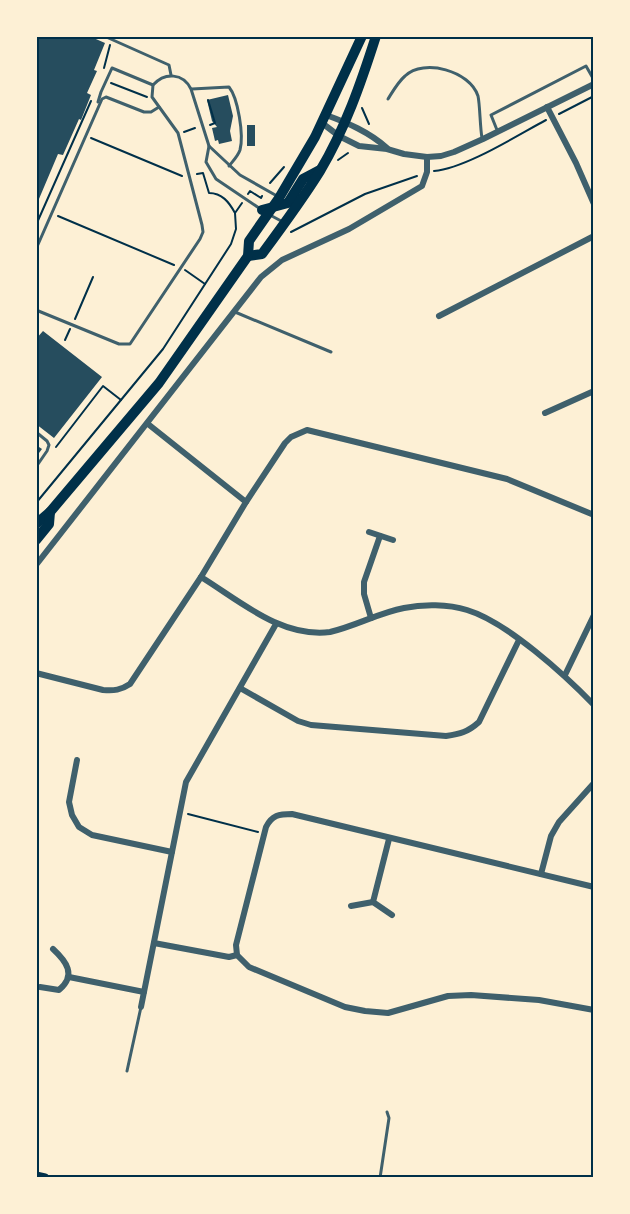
<svg xmlns="http://www.w3.org/2000/svg" width="630" height="1214" viewBox="0 0 630 1214" font-family="Roboto,sans-serif">
	<style>
		.building { fill: #264d5e }
		.lines { fill: none; stroke-linecap: round; stroke-linejoin: round }
		.path { stroke: #003049; stroke-width: 2 }
		.service { stroke: #3f606c; stroke-width: 3 }
		.minor { stroke: #3f606c; stroke-width: 6 }
		.secondary { stroke: #003049; stroke-width: 9 }
		.primary { stroke: #003049; stroke-width: 10 }
		.neatline { fill: none; stroke: #003049; stroke-width: 2 }
	</style>
	<rect width="100%" height="100%" fill="#fdf0d5"/>
	<!-- building -->
	<g class="building">
		<polygon points="36,36 89,36 105,43 94,70 97,71 87,93 91,95 81,120 79,119 63,155 58,154 36,206"/>
		<polygon points="228,95 233,116 230,131 232,141 219,144 218,140 215,141 212,128 217,127 212,121 207,100"/>
		<rect x="247" y="125" width="8" height="21"/>
		<polygon points="43,331 102,377 54,438 36,424 36,392 38,390 36,388 36,339"/>
		<polygon points="36,445 42,449 36,457"/>
	</g>
	<g class="lines">
		<!-- path -->
		<g class="path">
			<polyline points="104,68 110,45"/>
			<polyline points="111,83 147,97"/>
			<polyline points="208,100 215,123 210,125"/>
			<polyline points="362,108 369,124"/>
			<polyline points="559,114 594,96"/>
			<polyline points="184,132 195,128"/>
			<polyline points="91,138 182,176"/>
			<polyline points="338,160 348,153"/>
			<path d="M434,171C466,168 516,136 546,120"/>
			<path d="M197,174L203,173L209,193C222,193 229,202 235,213"/>
			<polyline points="270,183 284,167"/>
			<polyline points="248,194 250,191 261,198 262,196"/>
			<polyline points="58,216 174,265"/>
			<polyline points="36,225 91,101"/>
			<polyline points="291,232 365,194 417,176"/>
			<polyline points="185,270 205,284"/>
			<polyline points="75,319 93,277"/>
			<polyline points="65,340 70,329"/>
			<polyline points="56,447 103,386 121,400"/>
			<polyline points="36,503 163,349 231,244 236,229 235,213 242,203"/>
			<polyline points="188,814 258,832"/>
		</g>
		<!-- service -->
		<g class="service">
			<polyline points="104,36 169,65 171,75"/>
			<path d="M192,89L229,87C238,98 244,135 240,150C238,156 233,161 229,166"/>
			<path d="M388,99C393,91 398,82 405,76C424,58 470,71 478,96C480,105 480,127 482,138"/>
			<polyline points="98,102 101,92 112,68 153,85"/>
			<polyline points="497,130 491,115 586,66 594,80"/>
			<polyline points="209,146 240,175 277,196"/>
			<polyline points="270,215 283,222"/>
			<polyline points="36,249 102,99 106,97 144,112 151,112 159,107"/>
			<path d="M36,310L119,344H130L200,239L203,232L202,225L178,133L152,97L153,85C165,72 183,73 191,89L209,146L206,162L216,179L259,208"/>
			<polyline points="235,312 331,352"/>
			<polyline points="36,432 47,441 49,445 47,451 36,467"/>
			<polyline points="127,1071 141,1007"/>
			<polyline points="380,1178 389,1118 387,1112"/>
		</g>
		<!-- minor -->
		<g class="minor">
			<polyline points="547,107 576,163 594,204"/>
			<path d="M326,115C348,123 369,132 387,148"/>
			<polyline points="322,123 339,136 359,146 387,149 404,154 427,157 441,156 454,152 483,139 594,84"/>
			<polyline points="439,316 594,236"/>
			<polyline points="545,413 594,391"/>
			<polyline points="148,424 246,502"/>
			<polyline points="369,532 393,540"/>
			<polyline points="36,565 261,277 282,260 349,229 422,186 427,172 427,157"/>
			<path d="M201,577C240,601 281,638 330,632C356,626 378,613 404,608C423,604 448,604 467,610C507,622 565,675 594,705"/>
			<polyline points="371,618 364,594 364,582 380,536"/>
			<path d="M36,673L103,690C114,691 121,690 130,684L201,577L246,502L285,443L291,437L307,430L507,479L594,515"/>
			<polyline points="565,675 594,615"/>
			<path d="M240,688L298,721L311,725L446,736C460,734 468,732 479,722L519,640"/>
			<polyline points="77,760 69,802 72,815 79,827 92,835 172,852"/>
			<polyline points="389,839 373,902 392,915"/>
			<polyline points="541,874 551,836 559,822 594,783"/>
			<path d="M594,887L292,814C279,814 272,815 266,827L236,945L237,955L249,967L345,1007L365,1011L388,1013L448,996L471,995L539,1000L594,1010"/>
			<polyline points="351,906 373,902"/>
			<polyline points="154,943 229,957 237,955"/>
			<polyline points="69,977 144,992"/>
			<path d="M40,987L59,990C77,975 66,961 53,949"/>
			<polyline points="141,1007 186,782 276,624"/>
		</g>
		<!-- secondary -->
		<polyline class="secondary" points="36,1176 45,1178"/>
		<!-- primary -->
		<g class="primary">
			<polyline points="262,210 288,203 303,179 320,170"/>
			<path d="M248,256L262,254C282,227 302,200 320,171C345,129 361,83 376,36"/>
			<polyline points="36,524 50,512 159,383 248,256 249,241 279,198 315,137 362,36"/>
			<polyline points="36,540 49,524 50,512"/>
		</g>
	</g>
	<!-- border -->
	<rect width="630" height="1214" fill="none" stroke="#fdf0d5" stroke-width="75"/>
	<rect x="38" y="38" width="554" height="1138" class="neatline"/>
</svg>
